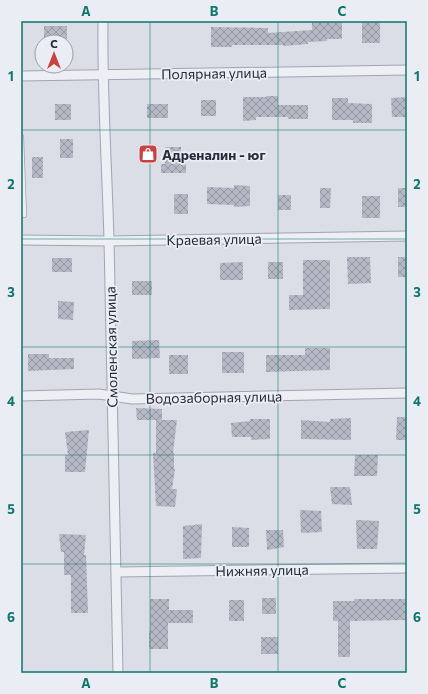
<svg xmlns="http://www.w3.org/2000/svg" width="428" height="694" viewBox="0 0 428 694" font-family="Commissioner,sans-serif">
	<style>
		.building { fill: url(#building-cross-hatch) }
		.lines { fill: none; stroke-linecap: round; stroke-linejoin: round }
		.lane-casing { stroke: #a1a4af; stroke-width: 6 }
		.street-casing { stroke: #a1a4af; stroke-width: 11 }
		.lane { stroke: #eeeff4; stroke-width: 4.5 }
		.street { stroke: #eeeff4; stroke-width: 9 }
		.grid { fill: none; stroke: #0f766e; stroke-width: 1; stroke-opacity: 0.55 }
		.labels { text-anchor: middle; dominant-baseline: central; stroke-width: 3.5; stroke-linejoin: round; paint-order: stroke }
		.street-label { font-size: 14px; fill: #262a3b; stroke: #ebedf4 }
		.poi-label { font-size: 14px; font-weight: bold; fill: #262a3b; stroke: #ebedf4; text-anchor: start }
		.neatline { fill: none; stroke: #0f766e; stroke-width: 1.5 }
		.grid-label { font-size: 13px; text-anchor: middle; font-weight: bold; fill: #0f766e }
	</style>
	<defs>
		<pattern id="building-cross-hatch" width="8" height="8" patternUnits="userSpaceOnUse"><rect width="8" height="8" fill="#b6b9c5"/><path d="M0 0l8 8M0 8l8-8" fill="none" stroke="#9497a1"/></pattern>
	</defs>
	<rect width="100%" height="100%" fill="#dbdee6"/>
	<!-- building -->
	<g class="building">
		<polygon points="312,21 342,21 342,39 327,39 327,41 308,42 308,44 283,46 283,45 232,45 232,47 211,47 211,27 268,28 268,33 312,30"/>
		<rect x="362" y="21" width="18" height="22"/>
		<rect x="44" y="26" width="23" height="16"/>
		<polygon points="266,96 278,96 278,105 308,105 308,119 288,119 288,117 256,117 256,120 243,121 243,97 266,97"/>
		<polygon points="407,97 407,117 392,117 391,98"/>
		<polygon points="332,98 348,98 348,103 372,104 372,123 353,123 353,120 332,120"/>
		<rect x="201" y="100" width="15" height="16"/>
		<rect x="55" y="104" width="16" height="16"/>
		<rect x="147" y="104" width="21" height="14"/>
		<rect x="60" y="139" width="13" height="19"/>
		<polygon points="165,147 181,147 181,164 186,164 186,173 161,173 161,164 165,164"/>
		<rect x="32" y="157" width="11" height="21"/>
		<polygon points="234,185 250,186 250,206 234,207 234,205 207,204 207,187 234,188"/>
		<polygon points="320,188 331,188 330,208 320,208"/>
		<rect x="398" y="188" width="9" height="19"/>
		<rect x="174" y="194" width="14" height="20"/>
		<rect x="278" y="195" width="13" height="15"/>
		<rect x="362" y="196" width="18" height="22"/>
		<polygon points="347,257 370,257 371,283 348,284"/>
		<rect x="398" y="257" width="9" height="20"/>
		<rect x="52" y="258" width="20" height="14"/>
		<polygon points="303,260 330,260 330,309 289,310 289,295 303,295"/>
		<polygon points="243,262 243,280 220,280 220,263"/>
		<rect x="268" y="262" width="15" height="17"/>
		<rect x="132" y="281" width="20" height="14"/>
		<polygon points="58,301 74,302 73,320 58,319"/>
		<polygon points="159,340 160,358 132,359 132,341"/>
		<polygon points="305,348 330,348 330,370 266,372 266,355 305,355"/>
		<rect x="222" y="352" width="22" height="21"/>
		<polygon points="28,354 49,354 49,358 74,358 74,369 28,371"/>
		<rect x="169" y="355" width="19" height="19"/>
		<polygon points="136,408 162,409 162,420 177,420 173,453 174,453 174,469 175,469 172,489 177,489 175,507 156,506 153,453 156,453 156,420 137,420"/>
		<polygon points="397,417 407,417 407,440 396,440"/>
		<polygon points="351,418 351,440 301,439 301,420 330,422 330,419"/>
		<polygon points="250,419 270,419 270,439 251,440 251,437 232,437 231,423 250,421"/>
		<polygon points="89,430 85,472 65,472 65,455 68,455 65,432"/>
		<polygon points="355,455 378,455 377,476 354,476"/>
		<polygon points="330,487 350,487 352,505 332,504"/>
		<polygon points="300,510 321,511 322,532 301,533"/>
		<polygon points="356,520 379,521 377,549 357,549"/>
		<polygon points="202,524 201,558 183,559 183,526"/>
		<polygon points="232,527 249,528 249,547 232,547"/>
		<polygon points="266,530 283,530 284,547 267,550"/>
		<polygon points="59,534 86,535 84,555 86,555 88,613 71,613 71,575 64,575 64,552 61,552"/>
		<rect x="262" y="598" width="14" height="16"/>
		<polygon points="150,599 169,599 169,610 193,610 193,623 168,623 168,649 149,649 149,631 150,631"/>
		<polygon points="354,599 407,599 407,620 350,621 350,657 338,657 338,621 333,621 333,601 354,601"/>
		<rect x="229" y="600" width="15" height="21"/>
		<rect x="261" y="637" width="17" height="17"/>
	</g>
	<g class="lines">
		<!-- lane casing -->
		<g class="lane-casing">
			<polyline id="lane" points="21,137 24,215"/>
		</g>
		<!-- street casing -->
		<g class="street-casing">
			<g id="street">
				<path d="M103,21C102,94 107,167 109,240C113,385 116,529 118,673"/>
				<polyline points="21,76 407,70"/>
				<polyline points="21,240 109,241 407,236"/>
				<polyline points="21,396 99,394 132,399 407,393"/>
				<polyline points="117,572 407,568"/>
			</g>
		</g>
		<!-- lane -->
		<use href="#lane" class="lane"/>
		<!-- street -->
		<use href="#street" class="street"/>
	</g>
	<!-- grid -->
	<path class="grid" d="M150,21V673M278,21V673M21,130H407M21,239H407M21,347H407M21,455H407M21,564H407"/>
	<!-- icons -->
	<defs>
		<g id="shop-square" transform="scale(1)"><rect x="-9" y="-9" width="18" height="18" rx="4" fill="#cb4140" stroke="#ebedf4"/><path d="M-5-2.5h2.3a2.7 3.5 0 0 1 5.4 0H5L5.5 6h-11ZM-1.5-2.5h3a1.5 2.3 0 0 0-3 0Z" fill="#fff"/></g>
	</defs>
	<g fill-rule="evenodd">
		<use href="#shop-square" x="148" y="154"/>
	</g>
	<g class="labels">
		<!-- street labels -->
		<g class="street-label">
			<text transform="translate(214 73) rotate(-1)">Полярная улица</text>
			<text transform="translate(214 239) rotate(-1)">Краевая улица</text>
			<text transform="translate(111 347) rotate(-91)">Смоленская улица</text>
			<text transform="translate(214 397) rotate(-1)">Водозаборная улица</text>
			<text transform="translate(262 570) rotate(-1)">Нижняя улица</text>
		</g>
		<!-- poi labels -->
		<g class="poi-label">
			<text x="162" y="154">Адреналин - юг</text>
		</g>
	</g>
	<!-- border -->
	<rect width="428" height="694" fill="none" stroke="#ebedf4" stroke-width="44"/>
	<!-- north arrow -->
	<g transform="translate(54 54)"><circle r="19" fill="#ebedf4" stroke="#9c9faa"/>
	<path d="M0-3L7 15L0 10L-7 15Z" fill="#cb4140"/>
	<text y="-6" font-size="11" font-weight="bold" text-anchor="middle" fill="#262a3b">С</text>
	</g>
	<rect x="22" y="22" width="384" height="650" class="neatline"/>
	<g class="grid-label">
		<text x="86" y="16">A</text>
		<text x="214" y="16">B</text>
		<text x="342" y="16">C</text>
		<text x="11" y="81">1</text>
		<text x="417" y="81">1</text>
		<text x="11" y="189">2</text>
		<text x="417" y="189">2</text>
		<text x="11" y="297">3</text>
		<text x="417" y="297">3</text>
		<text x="11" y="406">4</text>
		<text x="417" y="406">4</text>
		<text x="11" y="514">5</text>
		<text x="417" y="514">5</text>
		<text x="11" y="622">6</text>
		<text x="417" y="622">6</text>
		<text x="86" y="688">A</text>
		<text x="214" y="688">B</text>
		<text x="342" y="688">C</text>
	</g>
</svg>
